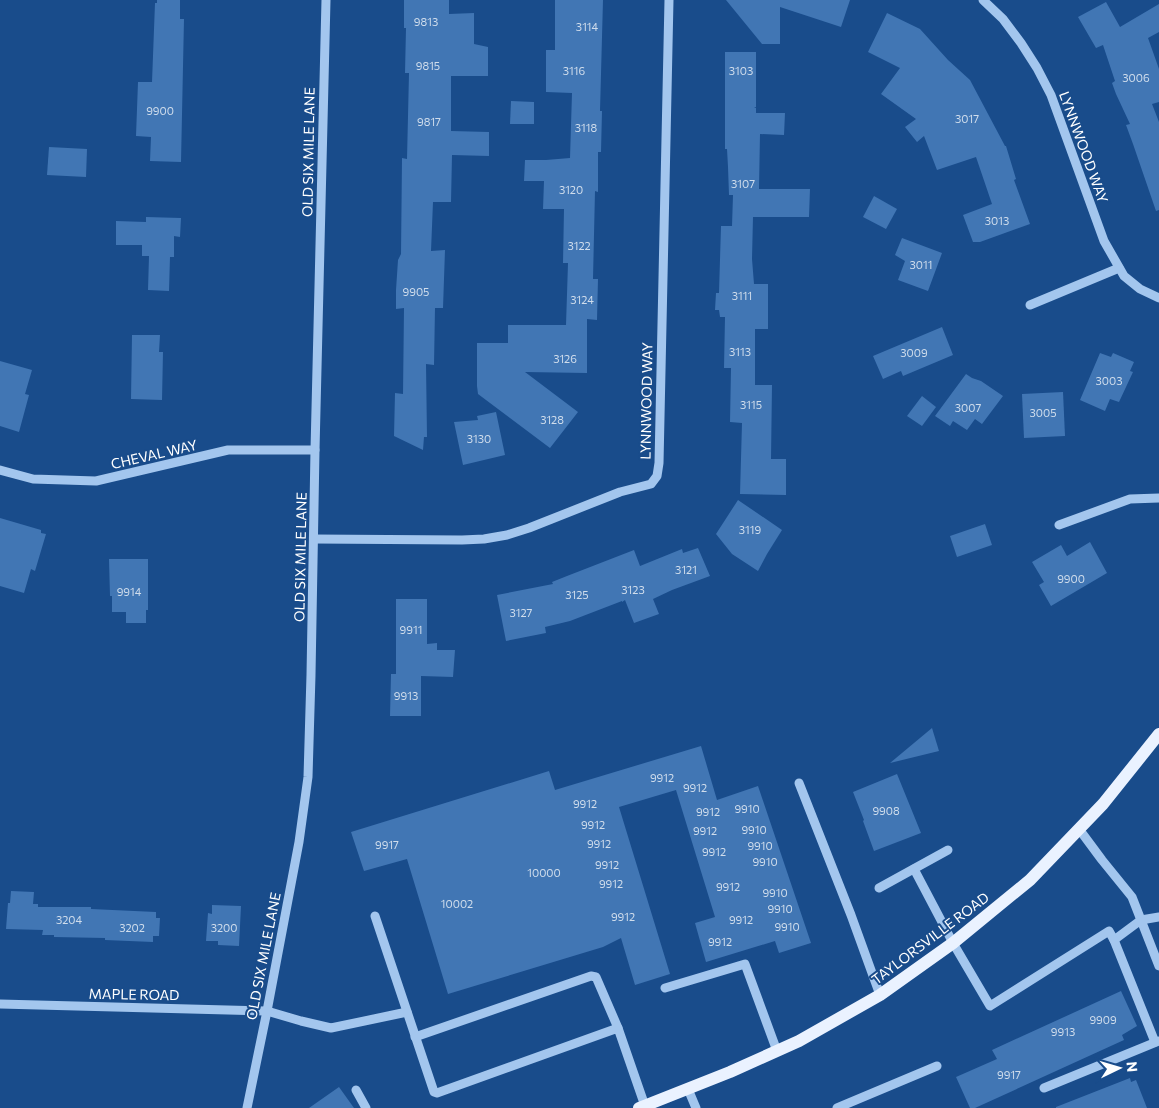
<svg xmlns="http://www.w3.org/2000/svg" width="1159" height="1108" viewBox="0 0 1159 1108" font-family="Commissioner,sans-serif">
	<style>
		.building { fill: #4176b4 }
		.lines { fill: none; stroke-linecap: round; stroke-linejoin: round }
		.minor { stroke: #a3c6ee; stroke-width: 9 }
		.major { stroke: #eaf2ff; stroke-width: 12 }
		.labels { text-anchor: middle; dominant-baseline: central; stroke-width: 4; stroke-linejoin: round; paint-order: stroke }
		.number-label { font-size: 11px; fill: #d0ddec }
		.street-label { font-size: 14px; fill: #fff; stroke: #194c8b }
	</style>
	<rect width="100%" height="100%" fill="#194c8b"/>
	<!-- building -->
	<g class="building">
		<polygon points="157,0 180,0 180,19 184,19 181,162 150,161 151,137 136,136 138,82 152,82 155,3 157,3"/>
		<polygon points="404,0 449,0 449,14 474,13 474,44 488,47 488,76 451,76 451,131 489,132 489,156 452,155 451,202 433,202 431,251 445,250 443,308 435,308 434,365 426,364 427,437 424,437 423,450 394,436 395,393 403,394 404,308 396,309 396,290 398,260 401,254 402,158 407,159 409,73 405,73 406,28 404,28"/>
		<polygon points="555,0 603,0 600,111 602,111 601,152 598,152 598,192 595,191 593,279 598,279 597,320 587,319 587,373 525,372 578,412 550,448 478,394 477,386 477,343 508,343 508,325 566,325 568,263 563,263 564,209 543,209 544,181 524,181 525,160 546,160 570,158 572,93 546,92 546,50 555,50"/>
		<polygon points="726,0 850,0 841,27 780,7 780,44 762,44"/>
		<polygon points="1106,2 1120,27 1159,4 1159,32 1148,38 1159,69 1159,102 1152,104 1159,122 1159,210 1156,211 1133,144 1126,125 1130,124 1116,94 1112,83 1115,81 1103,45 1096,48 1078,17"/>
		<polygon points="887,13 920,29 948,60 970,80 1005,146 1006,146 1016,179 1014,180 1030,224 980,242 973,242 963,215 992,204 976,157 937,170 924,136 917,142 905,127 916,119 881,94 900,68 868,52"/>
		<polygon points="725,52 756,52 756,107 754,108 756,108 756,113 785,113 784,135 760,134 759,189 810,189 809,217 753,217 752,259 754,284 768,284 768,329 755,329 755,385 772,385 771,459 786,459 786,495 740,494 742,423 730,422 731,368 724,368 725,317 720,317 719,310 715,310 716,293 719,293 721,226 732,226 733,195 729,195 728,167 727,149 725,149"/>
		<polygon points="511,101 534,102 534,124 510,124"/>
		<polygon points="49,147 87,149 86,177 47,175"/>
		<polygon points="874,196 897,209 886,229 863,217"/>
		<polygon points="146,217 181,218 180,237 174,236 174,257 170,257 169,291 148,290 149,256 142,256 142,245 116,245 116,221 146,222"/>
		<polygon points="902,238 942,253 928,291 898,280 905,261 895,255"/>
		<polygon points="942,327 953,355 903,376 901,371 883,379 873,356"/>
		<polygon points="132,335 160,335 159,352 163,352 162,400 131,399"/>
		<polygon points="1100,353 1111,357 1113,353 1134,362 1130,371 1133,372 1119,402 1110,399 1105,411 1080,400"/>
		<polygon points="0,361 32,370 25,394 29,395 19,432 0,426"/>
		<polygon points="966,374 972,378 981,381 1003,396 982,424 975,419 967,430 953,421 950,426 935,416"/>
		<polygon points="1063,392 1065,436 1024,438 1022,394"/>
		<polygon points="922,396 936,407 922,426 907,416"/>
		<polygon points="496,412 505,455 463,465 454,422 478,420 477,416"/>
		<polygon points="738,500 782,530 767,554 758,571 732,554 716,534"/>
		<polygon points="0,518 41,530 41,533 46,534 35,571 31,569 24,593 0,586"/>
		<polygon points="985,524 992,545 957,557 950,536"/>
		<polygon points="1090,542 1107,573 1051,606 1039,585 1044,582 1032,562 1061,545 1067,556"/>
		<polygon points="698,548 710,576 672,590 653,599 659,614 634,623 625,600 622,602 622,601 570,621 545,627 546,633 506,641 497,595 553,584 552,582 567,576 634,550 640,566 682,549 683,553"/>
		<polygon points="109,559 148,559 148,610 146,610 146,623 126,623 126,612 112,612 112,596 110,596"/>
		<polygon points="396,599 427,599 427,644 437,643 437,650 455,650 453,677 421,676 421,716 390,716 391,674 396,674"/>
		<polygon points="932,728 939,751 890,763"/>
		<polygon points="701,746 717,800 758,786 811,943 779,953 775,941 706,962 695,923 715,917 676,790 619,807 670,974 635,985 621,938 603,947 448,994 407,859 364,871 351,832 549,771 555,790"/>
		<polygon points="897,774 921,833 874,851 863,821 864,820 853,792"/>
		<polygon points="11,891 34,892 33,904 38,904 38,907 91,907 91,909 156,912 156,918 160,918 159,936 153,936 153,942 105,940 105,938 54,937 54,935 42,935 43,930 6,929 8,903 10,903"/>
		<polygon points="212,905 241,906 239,946 218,945 218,941 206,941 208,913 212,914"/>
		<polygon points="1121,991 1137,1026 1122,1035 1124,1040 975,1108 970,1108 956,1077 997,1059 992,1050"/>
		<polygon points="1130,1078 1131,1082 1136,1080 1147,1108 1056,1108 1056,1107"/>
		<polygon points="339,1087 354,1108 309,1108"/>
	</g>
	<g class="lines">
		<!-- minor -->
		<g class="minor">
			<polyline points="983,0 1003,19 1021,43 1037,68 1051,95 1104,241 1124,276 1140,289 1159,298"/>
			<polyline points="1030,305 1119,268"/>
			<polyline points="0,470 33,479 96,481 228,450 315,450"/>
			<polyline points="1059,525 1130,499 1159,498"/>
			<polyline points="314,539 462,540 484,539 507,535 529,528 620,492 651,484 657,476 659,463 669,0"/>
			<polyline points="799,783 851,915 880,995"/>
			<polyline points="1079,829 1102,860 1132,897 1159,966"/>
			<polyline points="914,869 953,943 990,1006 1109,931 1114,940 1141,920 1159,917"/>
			<polyline points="879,888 948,850"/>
			<polyline points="375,916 434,1092 437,1093 618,1028 645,1106"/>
			<polyline points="1114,940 1155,1042"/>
			<polyline points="665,988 745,964 777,1051"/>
			<polyline points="0,1004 267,1011 301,1021 331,1028 407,1012"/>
			<polyline points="415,1037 591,976 596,977 618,1028"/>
			<polyline points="1044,1088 1159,1041"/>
			<polyline points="688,1089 696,1108"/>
			<polyline points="356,1090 366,1108"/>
			<polyline points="247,1108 267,1011 299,842 308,777 311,675 315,450 326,0"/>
			<polyline points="837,1108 937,1066"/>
		</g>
		<!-- major -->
		<polyline class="major" points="639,1108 730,1072 799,1041 880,995 953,943 1030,880 1103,804 1159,734"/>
	</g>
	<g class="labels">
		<!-- number labels -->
		<g class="number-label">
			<text x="426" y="21">9813</text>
			<text x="587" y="26">3114</text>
			<text x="428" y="65">9815</text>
			<text x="574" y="70">3116</text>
			<text x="741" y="70">3103</text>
			<text x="1136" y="77">3006</text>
			<text x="160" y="110">9900</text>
			<text x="967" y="118">3017</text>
			<text x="429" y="121">9817</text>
			<text x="586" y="127">3118</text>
			<text x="743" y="183">3107</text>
			<text x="571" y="189">3120</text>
			<text x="997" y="220">3013</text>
			<text x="579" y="245">3122</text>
			<text x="921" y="264">3011</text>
			<text x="416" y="291">9905</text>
			<text x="742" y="295">3111</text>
			<text x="582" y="299">3124</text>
			<text x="740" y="351">3113</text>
			<text x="914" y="352">3009</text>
			<text x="565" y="358">3126</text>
			<text x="1109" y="380">3003</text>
			<text x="751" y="404">3115</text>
			<text x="968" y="407">3007</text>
			<text x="1043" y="412">3005</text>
			<text x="552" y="419">3128</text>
			<text x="479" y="438">3130</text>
			<text x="750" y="529">3119</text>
			<text x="686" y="569">3121</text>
			<text x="1071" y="578">9900</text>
			<text x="633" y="589">3123</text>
			<text x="129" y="591">9914</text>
			<text x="577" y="594">3125</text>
			<text x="521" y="612">3127</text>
			<text x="411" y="629">9911</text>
			<text x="406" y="695">9913</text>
			<text x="662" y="777">9912</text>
			<text x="695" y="787">9912</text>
			<text x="585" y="803">9912</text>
			<text x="747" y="808">9910</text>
			<text x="886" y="810">9908</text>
			<text x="708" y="811">9912</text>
			<text x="593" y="824">9912</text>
			<text x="754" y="829">9910</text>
			<text x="705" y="830">9912</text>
			<text x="599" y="843">9912</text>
			<text x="387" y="844">9917</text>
			<text x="760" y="845">9910</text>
			<text x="714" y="851">9912</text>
			<text x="765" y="861">9910</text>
			<text x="607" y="864">9912</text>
			<text x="544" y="872">10000</text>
			<text x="611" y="883">9912</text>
			<text x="728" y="886">9912</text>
			<text x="775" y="892">9910</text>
			<text x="457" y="903">10002</text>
			<text x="780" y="908">9910</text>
			<text x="623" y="916">9912</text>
			<text x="69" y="919">3204</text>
			<text x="741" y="919">9912</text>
			<text x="787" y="926">9910</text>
			<text x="132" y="927">3202</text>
			<text x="224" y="927">3200</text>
			<text x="720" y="941">9912</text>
			<text x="1103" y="1019">9909</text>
			<text x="1063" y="1031">9913</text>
			<text x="1009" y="1074">9917</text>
		</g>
		<!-- street labels -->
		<g class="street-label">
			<text transform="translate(1084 147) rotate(70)">LYNNWOOD WAY</text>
			<text transform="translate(308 152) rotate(-89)">OLD SIX MILE LANE</text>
			<text transform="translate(646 401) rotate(-89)">LYNNWOOD WAY</text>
			<text transform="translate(154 454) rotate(-13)">CHEVAL WAY</text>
			<text transform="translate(300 557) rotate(-89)">OLD SIX MILE LANE</text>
			<text transform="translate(930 938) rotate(-37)">TAYLORSVILLE ROAD</text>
			<text transform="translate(263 956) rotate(-79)">OLD SIX MILE LANE</text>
			<text transform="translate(134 994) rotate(1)">MAPLE ROAD</text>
		</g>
	</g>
	<!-- north arrow -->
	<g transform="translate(1119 1068) rotate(85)" stroke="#194c8b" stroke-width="4" paint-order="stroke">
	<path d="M0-4L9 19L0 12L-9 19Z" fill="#ffffff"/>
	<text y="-8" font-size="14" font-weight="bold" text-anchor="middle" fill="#ffffff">N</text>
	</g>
</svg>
